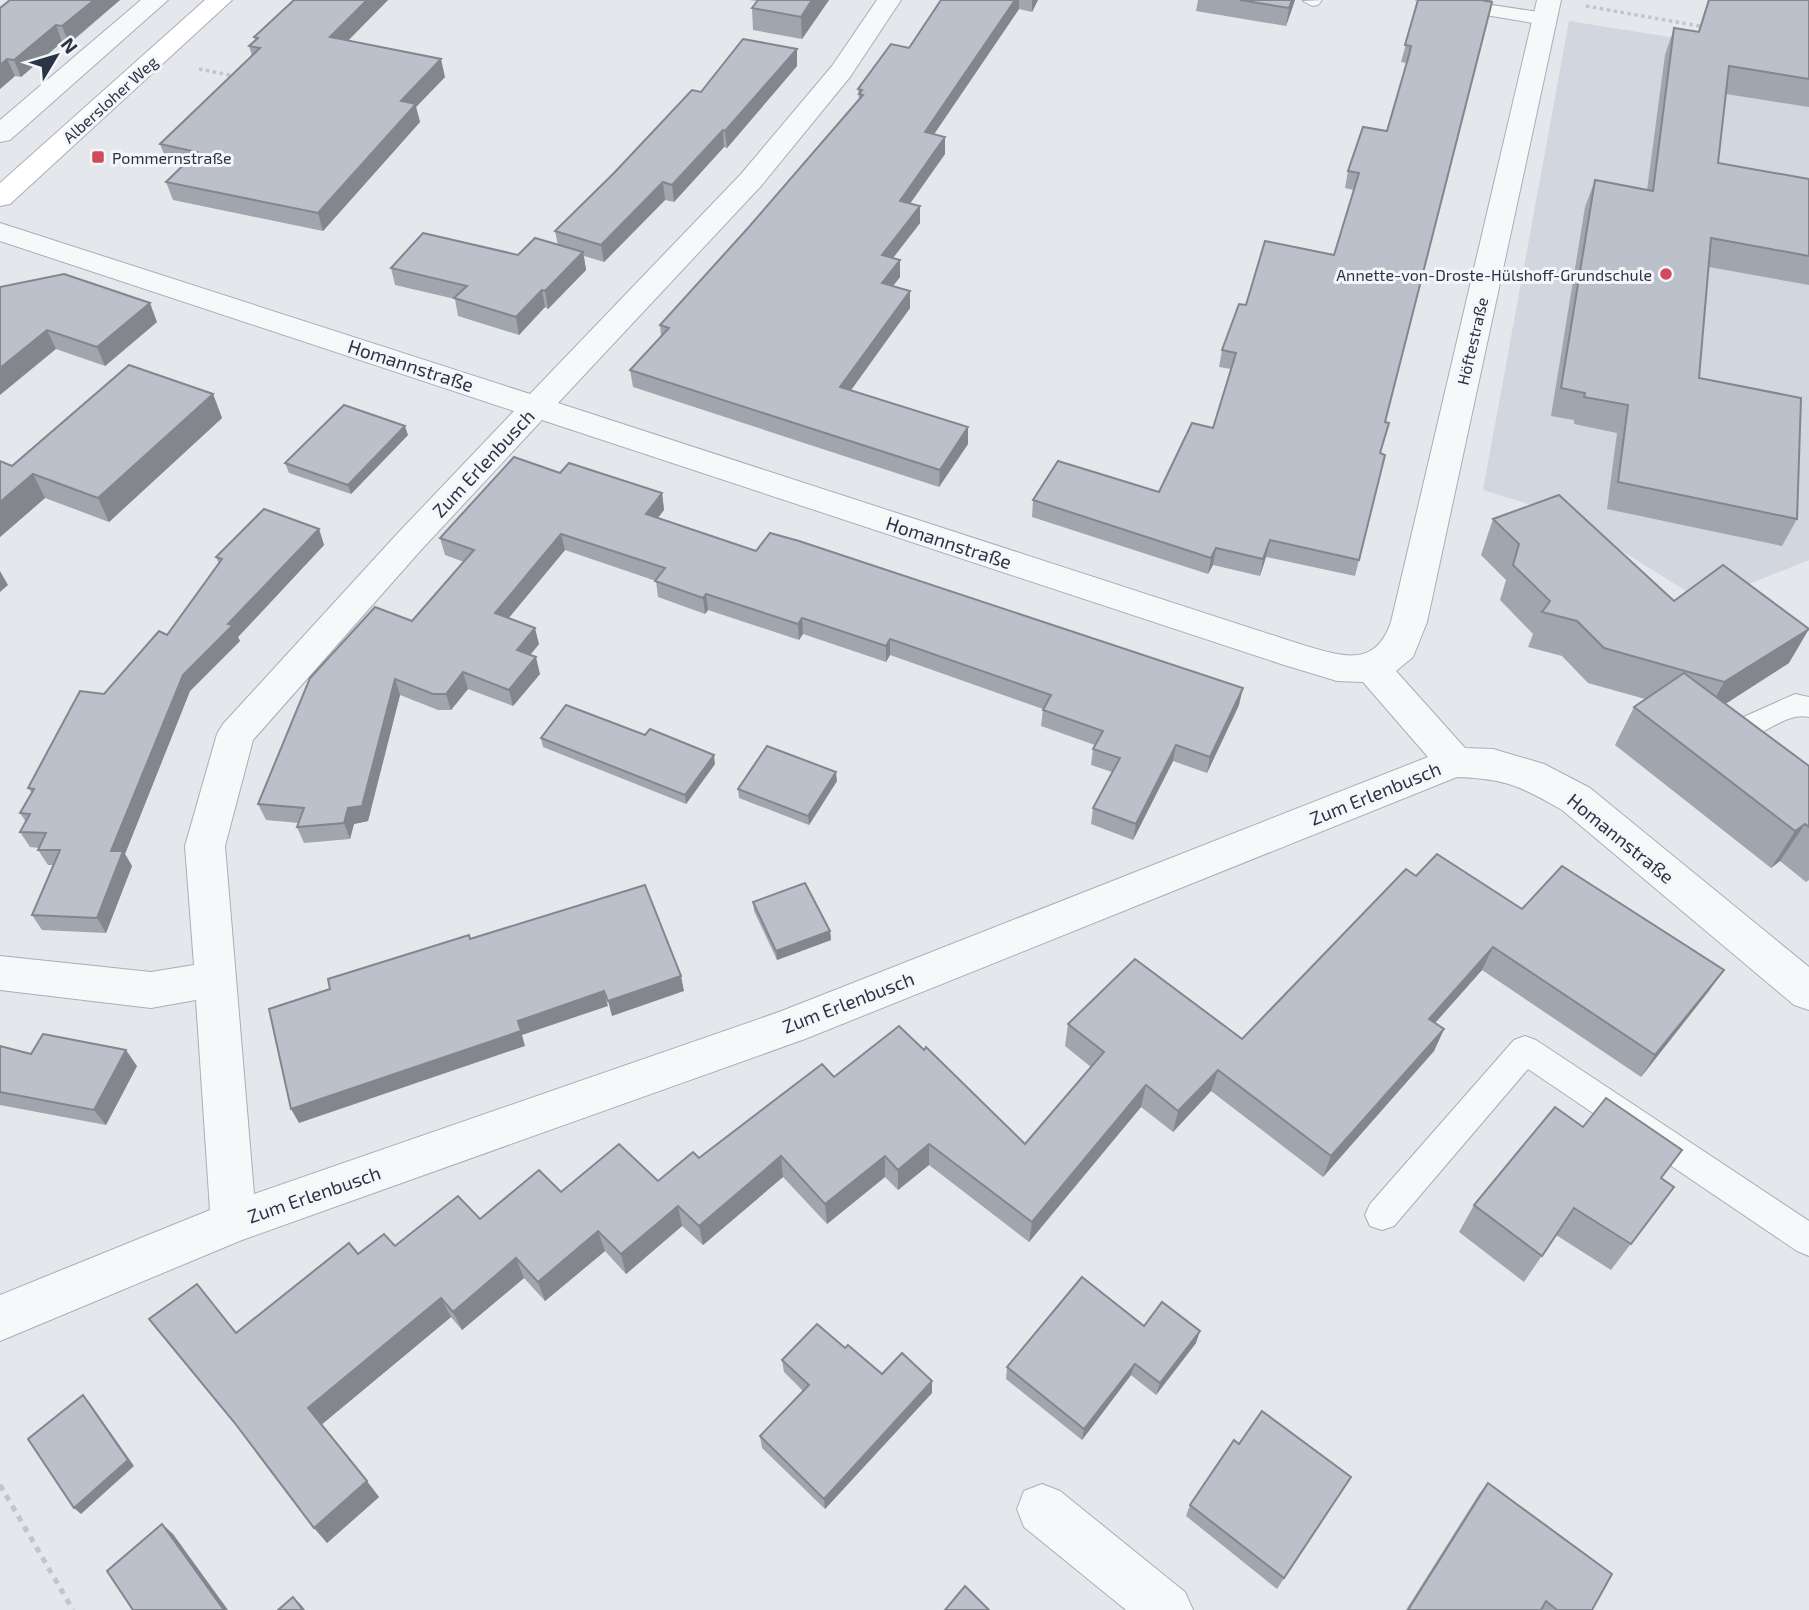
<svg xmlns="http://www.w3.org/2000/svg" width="1809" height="1610" viewBox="0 0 1809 1610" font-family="'Exo 2',sans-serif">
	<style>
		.built { fill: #d2d6de }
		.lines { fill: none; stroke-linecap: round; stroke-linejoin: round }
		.lane-casing { stroke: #a9aeb7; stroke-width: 2 }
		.street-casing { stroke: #a9aeb7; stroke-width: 2 }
		.secondary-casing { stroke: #a9aeb7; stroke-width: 2 }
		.path-far1 { stroke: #c2c5cb; stroke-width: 3.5; stroke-dasharray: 3.5 3.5; stroke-linecap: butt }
		.path { stroke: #c2c5cb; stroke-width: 5; stroke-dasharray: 6 6; stroke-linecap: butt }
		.lane { fill: #f7f8fa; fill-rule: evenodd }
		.street { fill: #f7f8fa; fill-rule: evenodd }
		.secondary { fill: #fff; fill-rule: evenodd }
		.wall { fill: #a1a5ae }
		.shaded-wall { fill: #83868d }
		.building { fill: #bbc0ca; stroke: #83868d; stroke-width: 2 }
		.poi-dot { fill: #d1495b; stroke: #f4f6f9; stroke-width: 2.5 }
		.labels { text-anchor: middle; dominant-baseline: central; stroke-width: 6; stroke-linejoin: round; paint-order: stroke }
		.far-street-label { font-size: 16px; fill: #2b3445; stroke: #f4f6f9 }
		.far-poi-label { font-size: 16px; fill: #2b3445; stroke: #f4f6f9; text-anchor: start }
		.street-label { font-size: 19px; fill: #2b3445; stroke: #f4f6f9 }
	</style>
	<rect width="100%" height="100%" fill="#e4e7ec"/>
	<!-- built -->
	<polygon class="built" points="1569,21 1809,59 1809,560 1704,602 1564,515 1483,490"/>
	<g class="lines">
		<!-- lane casing -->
		<g class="lane-casing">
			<g id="lane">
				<polygon points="1322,0 1318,5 1312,6 1303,1"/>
				<polygon points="1416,0 1459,0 1545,13 1554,19 1545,25 1425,5"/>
				<path d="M1795,694L1809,697V717C1781,711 1758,746 1730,737L1726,730L1730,723Z"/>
				<polygon points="1525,1036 1536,1040 1809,1221 1809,1256 1797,1251 1528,1069 1394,1226 1382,1230 1370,1226 1365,1215 1370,1204 1514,1040"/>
			</g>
		</g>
		<!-- street casing -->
		<g class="street-casing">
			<g id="street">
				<polygon points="141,0 168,0 10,140 0,142 0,120"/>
				<path d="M877,0H901L850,77L761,186L558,403L1303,645C1342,656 1375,669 1391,622L1537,0H1561L1427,622L1413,657L1396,671L1465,748L1493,749L1544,764L1590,788L1809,967V1010L1794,1005L1562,810C1520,786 1507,779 1457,777L805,1039L242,1240L0,1341V1295L210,1210L196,1000L151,1008L0,990V956L151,972L194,965L185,846L217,734L223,724L397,534L514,411L0,241V223L530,394L741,174L832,66ZM542,420L1281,664L1337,681L1363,682L1428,757L779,1012L254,1194L225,846L253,740L421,550Z"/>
				<polygon points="1042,1484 1060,1491 1185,1592 1193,1610 1126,1610 1024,1527 1017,1509 1024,1491"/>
			</g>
		</g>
		<!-- secondary casing -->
		<g class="secondary-casing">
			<polygon id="secondary" points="205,0 232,0 10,204 0,206 0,183"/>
		</g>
		<!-- path-far1 -->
		<g class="path-far1">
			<polyline points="1586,6 1705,27"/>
			<polyline points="199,69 235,76"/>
		</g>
		<!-- path -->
		<polyline class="path" points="0,1485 73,1610"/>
		<!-- lane -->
		<use href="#lane" class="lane"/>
		<!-- street -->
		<use href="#street" class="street"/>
		<!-- secondary -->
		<use href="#secondary" class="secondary"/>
	</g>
	<!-- wall -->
	<g class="wall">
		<polygon points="10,0 120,0 74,40 69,43 62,42 21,77 15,76 0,89"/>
		<polygon points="294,0 388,0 348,40 445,77 416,107 420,122 323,231 173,200 166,182 183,165 167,162 160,144 252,56 249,46 255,40 254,37"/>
		<polygon points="749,0 829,0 802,39 753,30 752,8 757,1"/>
		<polygon points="941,0 1038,0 1032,12 1019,9 934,134 945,154 910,203 920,223 893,258 900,260 900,277 893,286 910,291 910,308 851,390 968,444 939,487 633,387 630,370 661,336 660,325 748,228 859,100 858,89 909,48"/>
		<polygon points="1198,0 1295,0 1286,26 1196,11"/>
		<polygon points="1418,0 1492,0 1385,422 1380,453 1359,560 1355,576 1266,557 1260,576 1213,565 1208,574 1032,517 1033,500 1159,492 1213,428 1231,369 1219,367 1222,350 1246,305 1334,255 1354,190 1345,188 1348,171 1387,131 1407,63 1401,62"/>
		<polygon points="1708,0 1809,0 1809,107 1726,94 1718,163 1809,179 1809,285 1709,267 1699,378 1797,519 1782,546 1607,509 1617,433 1574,424 1574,420 1551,416 1585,207 1595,180 1647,190 1665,55 1674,28 1698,32"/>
		<polygon points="797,49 797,66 727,148 724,147 674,202 665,200 604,262 584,256 586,270 548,309 545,307 519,335 458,316 455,299 395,285 391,268 518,255 558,245 555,231 701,92"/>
		<polygon points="0,287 157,322 105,366 56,349"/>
		<polygon points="213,394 222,418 109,522 45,498 0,537 0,461 12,466"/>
		<polygon points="408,435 351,494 289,473 285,463"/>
		<polygon points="560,473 662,493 664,510 658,518 756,551 1239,705 1207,773 1173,761 1133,840 1091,824 1093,808 1112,772 1091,765 1093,749 1095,745 1041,726 1043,709 890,655 886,662 803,634 799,640 708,610 705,614 658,597 656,581 565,550 508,618 539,644 530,655 540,674 513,706 468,689 451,710 438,710 400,695 368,821 354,824 350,839 304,843 297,827 299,823 266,820 258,804 464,562 445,555 440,538"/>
		<polygon points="1493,519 1674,601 1789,663 1725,704 1809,766 1809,880 1806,882 1780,861 1771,868 1615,745 1634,707 1645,699 1588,683 1562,656 1528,647 1533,634 1500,600 1506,580 1481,555"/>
		<polygon points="319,529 324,545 238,637 240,641 190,691 125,854 132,866 106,933 42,930 32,915 54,865 48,865 38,850 39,848 30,847 20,832 26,822 20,813 32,793 28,788 104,694 167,635 219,564 216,557"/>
		<polygon points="541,738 715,764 686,804 543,747"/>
		<polygon points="837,781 809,825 739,798 738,789"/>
		<polygon points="1416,876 1522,909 1724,970 1708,992 1641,1077 1482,970 1435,1023 1444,1029 1434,1051 1323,1177 1211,1091 1173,1132 1141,1107 1029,1242 929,1165 898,1190 885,1177 827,1224 783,1177 703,1245 682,1226 626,1274 605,1251 545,1301 524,1278 462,1330 451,1317 321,1425 379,1497 327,1543 236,1333 358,1254 395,1246 561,1192 658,1181 699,1158 834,1077 924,1050 1025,1144 1091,1067 1065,1046 1068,1024 1242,1039"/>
		<polygon points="753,902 830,931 831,940 777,960 754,911"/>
		<polygon points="0,1046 31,1054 137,1066 106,1125 0,1105"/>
		<polygon points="1661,1178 1674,1187 1611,1270 1556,1235 1524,1282 1459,1232 1474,1205"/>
		<polygon points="1196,1343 1156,1395 1131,1375 1082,1440 1006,1379 1007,1367"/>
		<polygon points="845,1348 882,1374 932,1381 932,1393 825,1509 762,1448 760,1436 803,1391 784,1372 782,1360"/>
		<polygon points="1239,1444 1351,1477 1277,1589 1186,1516 1190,1505"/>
		<polygon points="1488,1483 1592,1610 1406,1610 1479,1494"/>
	</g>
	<!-- shaded-wall -->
	<g class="shaded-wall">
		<polygon points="94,0 120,0 69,43 62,26"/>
		<polygon points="367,0 388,0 335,54 330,37"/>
		<polygon points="812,0 829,0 802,39 801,17"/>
		<polygon points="1015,0 1019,0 1019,9 924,149 925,132"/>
		<polygon points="1032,0 1038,0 1032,12"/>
		<polygon points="1292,0 1295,0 1286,26 1289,8"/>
		<polygon points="56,25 62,42 21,77 14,60"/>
		<polygon points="797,49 797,66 727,148 725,131"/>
		<polygon points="7,59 15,76 0,89 0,65"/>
		<polygon points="441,59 445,77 416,107 420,122 323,231 318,213 401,101"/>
		<polygon points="723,130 724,147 674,202 672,185"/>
		<polygon points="945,137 945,154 900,218 900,201"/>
		<polygon points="663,182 665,200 604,262 601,245"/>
		<polygon points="920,206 920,223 882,272 882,255"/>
		<polygon points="583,252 586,270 548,309 545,291"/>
		<polygon points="900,260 900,277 882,300 882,283"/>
		<polygon points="542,290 545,307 519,335 516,317"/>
		<polygon points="910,291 910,308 841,404 840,387"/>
		<polygon points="150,303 157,322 105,366 97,347"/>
		<polygon points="47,330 56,349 0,395 0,368"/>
		<polygon points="213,394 222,418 109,522 98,498"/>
		<polygon points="405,426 408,435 351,494 348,485"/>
		<polygon points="968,427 968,444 939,487 940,470"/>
		<polygon points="33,474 45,498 0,537 0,502"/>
		<polygon points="662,493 664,510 648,530 646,514"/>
		<polygon points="319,529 324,545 238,637 240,641 190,691 125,854 132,866 106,933 97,918 111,851 183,675 228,624"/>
		<polygon points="561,534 565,550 499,630 495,613"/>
		<polygon points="1270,540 1266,557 1260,576 1263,559"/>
		<polygon points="1216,548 1213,565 1208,574 1211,558"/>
		<polygon points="0,571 8,585 0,592"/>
		<polygon points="706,594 708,610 705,614 703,598"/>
		<polygon points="802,618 803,634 799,640 798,624"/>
		<polygon points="535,628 539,644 521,666 517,650"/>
		<polygon points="1809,629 1789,663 1705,717 1724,682"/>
		<polygon points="890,639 890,655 886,662 886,646"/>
		<polygon points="536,657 540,674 513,706 509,690"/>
		<polygon points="463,672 468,689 451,710 446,694"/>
		<polygon points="395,679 400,695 368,821 354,824 350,839 344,823 348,808"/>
		<polygon points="1243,688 1239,705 1207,773 1210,757"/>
		<polygon points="1176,745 1173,761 1133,840 1136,824"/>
		<polygon points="714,755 715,764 686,804 685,795"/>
		<polygon points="836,772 837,781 809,825 808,816"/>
		<polygon points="1805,824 1780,861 1771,868 1795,831"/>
		<polygon points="830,931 831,940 777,960 776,951"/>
		<polygon points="1493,947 1482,970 1419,1041 1429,1019"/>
		<polygon points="1724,970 1708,992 1641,1077 1655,1055"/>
		<polygon points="681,976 684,991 612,1016 608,1001"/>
		<polygon points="604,991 608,1006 522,1035 525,1046 299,1123 291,1109 518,1021"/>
		<polygon points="1444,1029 1434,1051 1323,1177 1331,1156"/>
		<polygon points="126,1050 137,1066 106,1125 94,1110"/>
		<polygon points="1218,1070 1211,1091 1173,1132 1178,1111"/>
		<polygon points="1146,1085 1141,1107 1029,1242 1032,1222"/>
		<polygon points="929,1144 929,1165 898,1190 898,1170"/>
		<polygon points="781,1156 783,1177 703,1245 699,1226"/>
		<polygon points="885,1156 885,1177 827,1224 825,1204"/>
		<polygon points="678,1206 682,1226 626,1274 621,1254"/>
		<polygon points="598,1231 605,1251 545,1301 538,1282"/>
		<polygon points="516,1258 524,1278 462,1330 453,1312"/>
		<polygon points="441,1298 451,1317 321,1425 308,1408"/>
		<polygon points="1200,1331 1196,1343 1156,1395 1160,1383"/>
		<polygon points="1135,1364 1131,1375 1082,1440 1084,1429"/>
		<polygon points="932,1381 932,1393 825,1509 824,1499"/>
		<polygon points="83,1395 89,1402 134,1466 81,1514 74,1508"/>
		<polygon points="367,1481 379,1497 327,1543 314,1528"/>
		<polygon points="162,1524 173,1534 228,1610 224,1610"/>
		<polygon points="293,1597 302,1606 305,1610 303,1610"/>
	</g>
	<!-- building -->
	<g class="building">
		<polygon points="10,0 94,0 67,22 62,26 56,25 14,60 7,59 0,65 0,8"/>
		<polygon points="294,0 367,0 330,37 441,59 401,101 416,104 318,213 166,182 197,152 160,144 260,48 249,46 258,38 254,37"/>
		<polygon points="758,0 812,0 801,17 752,8"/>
		<polygon points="941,0 1015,0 925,132 945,137 900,201 920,206 882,255 900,260 882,283 910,291 840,387 968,427 940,470 630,370 669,328 660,325 748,228 863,95 859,94 862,90 858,89 891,44 909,48"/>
		<polygon points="1240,0 1292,0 1289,8"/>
		<polygon points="1418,0 1481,0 1492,2 1385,422 1389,423 1380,453 1385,455 1359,560 1270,540 1263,559 1216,548 1211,558 1033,500 1058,461 1159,492 1192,423 1213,428 1236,353 1222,350 1239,304 1246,305 1265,241 1334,255 1359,173 1348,171 1363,127 1387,131 1409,55 1411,46 1405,45"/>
		<polygon points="1709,0 1809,0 1809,79 1729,66 1718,163 1809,179 1809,256 1711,238 1699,378 1801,398 1797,519 1618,482 1628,405 1584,397 1585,393 1561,388 1595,180 1653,191 1674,28 1699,32"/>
		<polygon points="743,39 797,49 725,131 723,130 672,185 663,182 601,245 555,231 614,173 692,90 701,92"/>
		<polygon points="423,233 518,255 535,238 583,252 545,291 542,290 516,317 454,298 467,286 391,268"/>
		<polygon points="64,274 150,303 97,347 47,330 0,368 0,287"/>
		<polygon points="129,365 213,394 98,498 33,474 0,502 0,461 12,466"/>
		<polygon points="344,405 405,426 348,485 285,463"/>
		<polygon points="514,457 560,473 569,463 662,493 646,514 756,551 770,533 799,541 1243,688 1210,757 1176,745 1136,824 1093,808 1120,758 1093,749 1103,731 1043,710 1051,695 890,639 886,646 802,618 798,624 706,594 703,598 655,581 665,568 561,534 495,613 535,628 517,650 536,657 509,690 463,672 446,694 433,694 395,679 362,806 348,808 344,823 297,827 304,808 258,804 310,678 375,607 412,621 474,550 440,538"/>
		<polygon points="1559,495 1674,601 1723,565 1809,629 1724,682 1604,648 1577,621 1542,612 1550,601 1513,565 1519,544 1493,519"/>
		<polygon points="264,509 319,529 228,624 233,625 183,675 111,851 123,851 97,918 32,915 60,850 38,850 46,833 20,832 30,814 20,813 34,789 28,788 80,691 104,694 159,631 167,635 222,559 216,557"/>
		<polygon points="1684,673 1809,766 1809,827 1805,824 1795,831 1634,707"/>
		<polygon points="566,705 645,735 650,729 714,755 685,795 541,738"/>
		<polygon points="767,746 836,772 808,816 738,789"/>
		<polygon points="1437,854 1522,909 1562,866 1724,970 1655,1055 1493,947 1429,1019 1444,1029 1331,1156 1218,1070 1178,1111 1146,1085 1032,1222 929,1144 898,1170 885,1156 825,1204 781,1156 699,1226 678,1206 621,1254 598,1231 538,1282 516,1258 453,1312 441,1298 308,1408 367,1481 314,1528 234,1422 149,1319 197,1284 236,1333 349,1243 358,1254 384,1234 395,1246 458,1196 480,1219 539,1170 561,1192 619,1144 658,1181 693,1152 699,1158 822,1064 834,1077 899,1026 924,1050 926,1047 1025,1144 1104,1052 1068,1024 1135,959 1242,1039 1406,869 1416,876"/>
		<polygon points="805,883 830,931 776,951 753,902"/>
		<polygon points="645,885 681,976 608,1001 604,991 518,1021 521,1031 291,1109 269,1009 330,989 328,979 469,935 470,939"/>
		<polygon points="43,1034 126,1050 94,1110 0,1092 0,1046 31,1054"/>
		<polygon points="1606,1098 1682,1150 1661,1178 1674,1187 1631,1244 1574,1208 1542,1256 1474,1205 1555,1107 1583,1127"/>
		<polygon points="1082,1277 1144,1326 1162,1302 1200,1331 1160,1383 1135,1364 1084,1429 1007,1367"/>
		<polygon points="817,1324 845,1348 848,1345 882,1374 902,1353 932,1381 824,1499 760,1436 809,1385 782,1360"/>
		<polygon points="83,1395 128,1460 74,1508 28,1439"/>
		<polygon points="1262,1411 1351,1477 1284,1578 1190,1505 1234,1440 1239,1444"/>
		<polygon points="1488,1483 1612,1574 1592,1610 1557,1610 1546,1601 1541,1610 1408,1610"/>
		<polygon points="162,1524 224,1610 133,1610 107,1571"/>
		<polygon points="965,1586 989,1610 945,1610"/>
		<polygon points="293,1597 303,1610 278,1610"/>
	</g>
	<!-- markers -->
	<g class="poi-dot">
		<rect x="91" y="150" width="14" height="14" rx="3.5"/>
		<circle cx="1666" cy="274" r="7"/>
	</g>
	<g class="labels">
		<!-- far-street labels -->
		<g class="far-street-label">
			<text transform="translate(110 99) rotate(-42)">Albersloher Weg</text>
			<text transform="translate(1472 341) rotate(-77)">Höftestraße</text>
		</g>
		<!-- far-poi labels -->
		<g class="far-poi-label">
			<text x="112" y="157">Pommernstraße</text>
			<text x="1652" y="274" text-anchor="end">Annette-von-Droste-Hülshoff-Grundschule</text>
		</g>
		<!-- street labels -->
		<g class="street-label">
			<text transform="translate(411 365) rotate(18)">Homannstraße</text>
			<text transform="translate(483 463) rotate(-47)">Zum Erlenbusch</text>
			<text transform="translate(949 542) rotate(18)">Homannstraße</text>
			<text transform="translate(1375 793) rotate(-22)">Zum Erlenbusch</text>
			<text transform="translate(1621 838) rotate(39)">Homannstraße</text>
			<text transform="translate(848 1002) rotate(-21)">Zum Erlenbusch</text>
			<text transform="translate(314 1194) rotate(-19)">Zum Erlenbusch</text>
		</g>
	</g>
	<!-- north arrow -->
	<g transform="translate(56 56) rotate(52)" stroke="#f4f6f9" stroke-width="5" paint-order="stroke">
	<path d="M0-5L12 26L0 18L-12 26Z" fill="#2b3445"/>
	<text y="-10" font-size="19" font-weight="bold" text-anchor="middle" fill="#2b3445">N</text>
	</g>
</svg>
